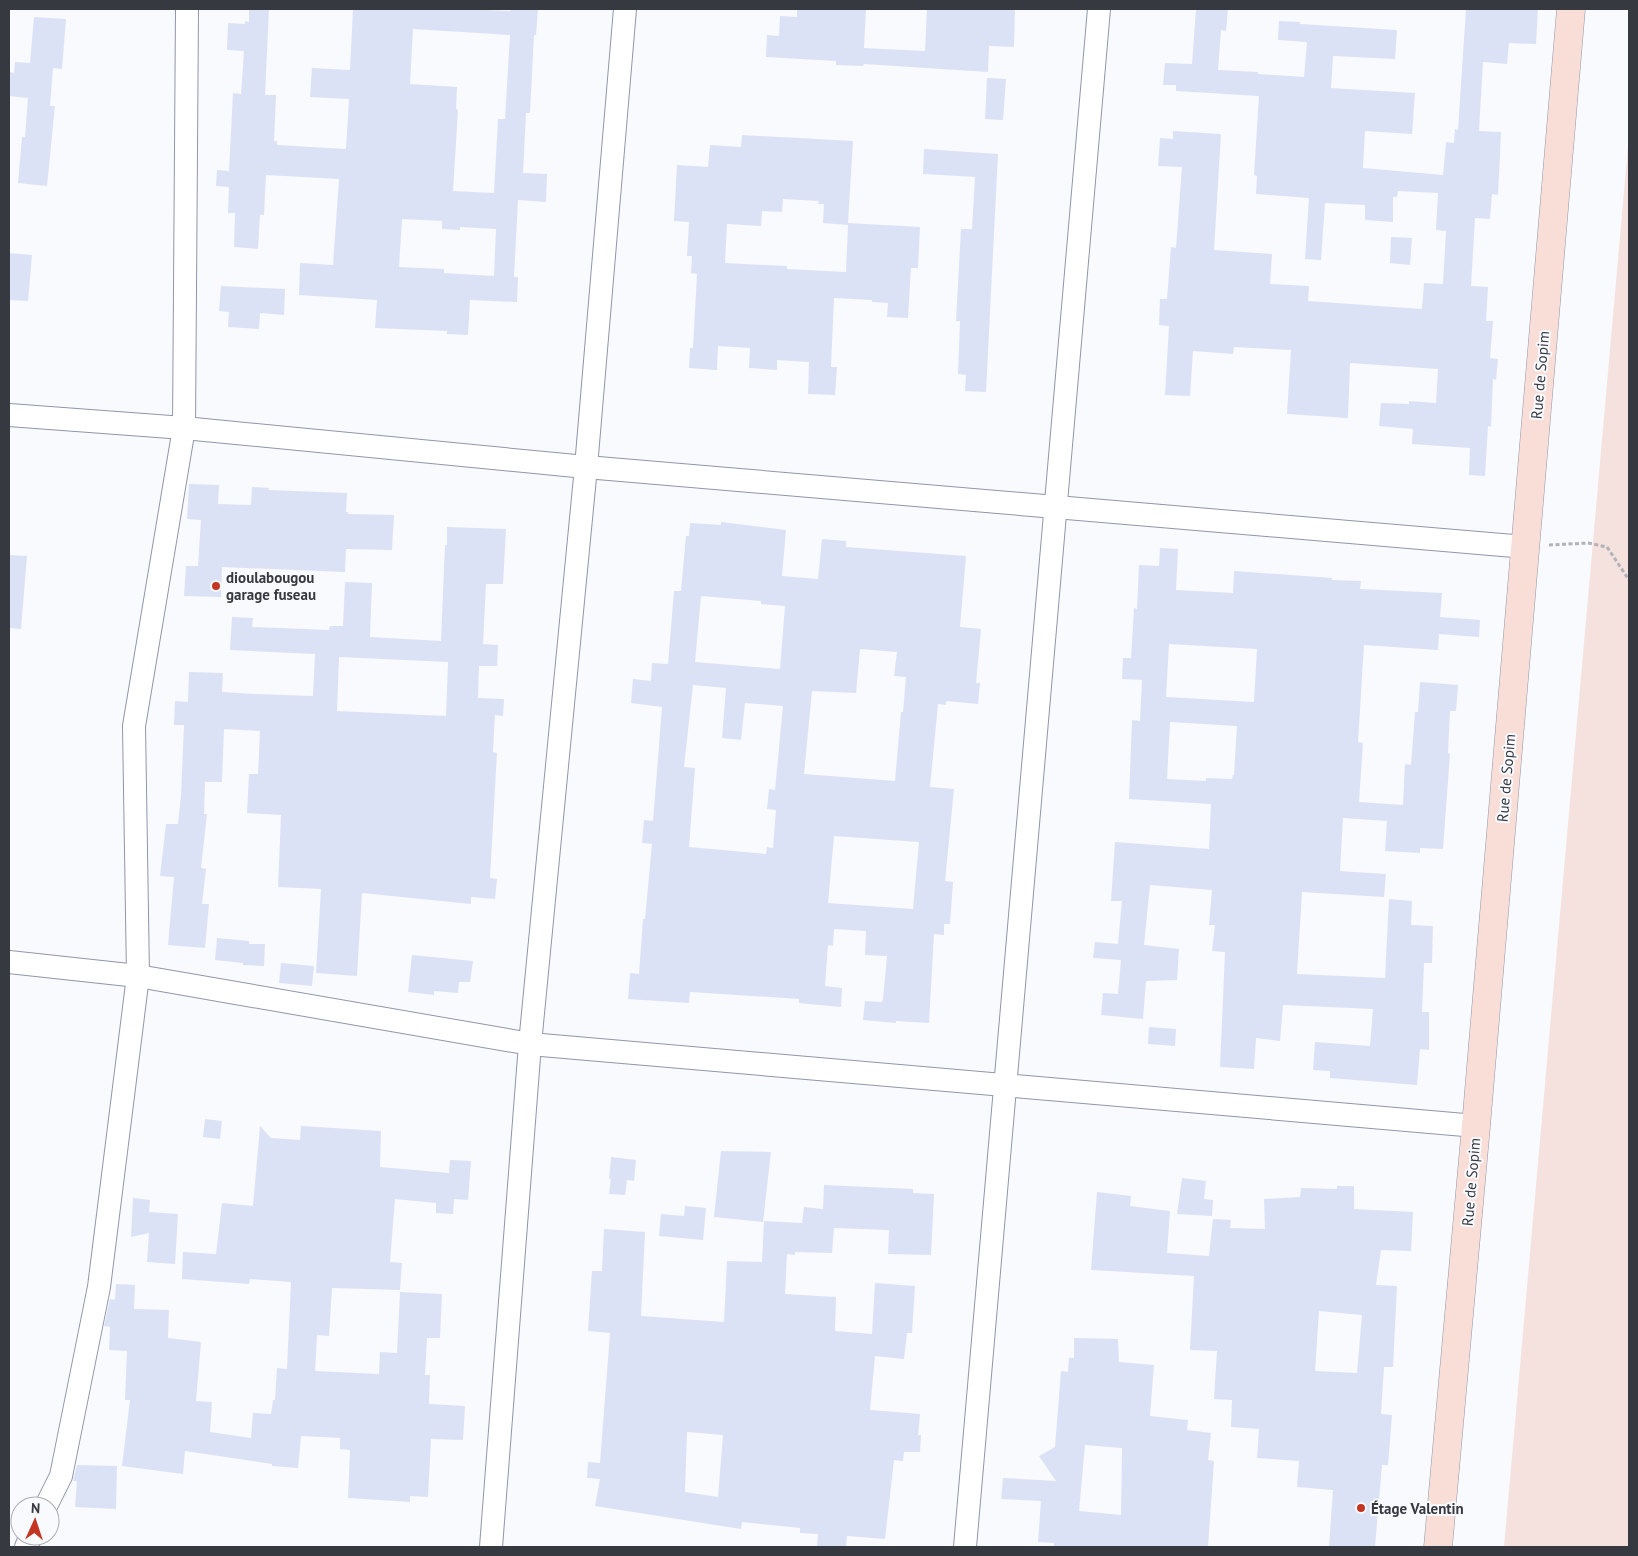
<svg xmlns="http://www.w3.org/2000/svg" width="1638" height="1556" viewBox="0 0 1638 1556" font-family="'PT Sans',sans-serif">
	<style>
		.green { fill: #f5e2de }
		.building { fill: #dce2f5; fill-rule: evenodd }
		.lines { fill: none; stroke-linecap: round; stroke-linejoin: round }
		.street-casing { stroke: #9096aa; stroke-width: 24 }
		.secondary-casing { stroke: #9096aa; stroke-width: 29 }
		.path { stroke: #b1b3b8; stroke-width: 3; stroke-dasharray: 4 2.5; stroke-linecap: butt }
		.street { stroke: #fff; stroke-width: 22 }
		.secondary { stroke: #f9ded8; stroke-width: 28 }
		.poi-dot { fill: #c23622; stroke: #f8fafe; stroke-width: 2 }
		.labels { text-anchor: middle; dominant-baseline: central; stroke-width: 4; stroke-linejoin: round; paint-order: stroke }
		.street-label { font-size: 15px; fill: #373941; stroke: #f8fafe }
		.poi-label { font-size: 15px; font-weight: bold; fill: #373941; stroke: #f8fafe; text-anchor: start }
	</style>
	<rect width="100%" height="100%" fill="#f8fafe"/>
	<!-- green -->
	<polygon class="green" points="1629,135 1629,1547 1504,1547"/>
	<!-- building -->
	<g class="building">
		<path d="M249,9H269L265,95H276L274,141H277V145L346,149L349,99L310,97L312,68L350,70L353,9H465L511,11V9H538L536,35H534L530,113H526L523,173L547,174L546,202L518,200L514,277H518L517,302L470,300L468,335L447,334V331L375,328L377,300L299,295L300,263L333,265L339,179L266,175L264,215H260L258,249L234,247L235,213H228L229,187L216,186L217,170L229,171L233,93L241,94L244,51L227,50L228,23L245,24V21L249,22ZM413,29L510,35L505,119H498L494,193L453,191L458,110L456,109L457,87L410,84ZM402,219L442,221V229L460,230V227L496,229L494,276L444,273V269L399,267Z"/>
		<polygon points="797,9 866,9 864,48 925,51 927,9 1015,9 1014,47 989,46 988,72 864,64 863,66 836,65 836,61 766,57 767,35 779,36 780,16 797,17"/>
		<polygon points="1196,9 1228,9 1226,31 1221,30 1218,70 1258,72 1258,74 1304,77 1307,42 1278,40 1279,21 1300,22 1300,24 1397,30 1395,59 1333,56 1331,88 1415,93 1412,134 1365,131 1363,168 1443,175 1446,142 1454,143 1455,129 1458,130 1466,9 1538,9 1536,44 1509,43 1507,64 1483,62 1479,131 1501,132 1498,195 1492,194 1490,219 1475,218 1471,286 1488,287 1486,321 1493,321 1490,358 1498,359 1496,380 1493,379 1491,427 1488,426 1485,476 1469,475 1470,448 1412,444 1413,429 1379,426 1381,403 1409,404 1409,401 1436,403 1438,369 1350,363 1348,418 1287,414 1291,350 1234,347 1233,354 1193,351 1190,396 1165,395 1169,326 1159,325 1160,299 1167,299 1171,247 1176,248 1182,167 1158,166 1160,138 1173,139 1173,131 1221,134 1214,250 1272,254 1270,284 1309,286 1308,301 1422,309 1424,283 1443,284 1446,231 1436,230 1438,193 1398,191 1397,197 1393,197 1393,222 1365,220 1365,205 1325,203 1321,260 1305,259 1309,198 1256,194 1257,176 1254,175 1259,96 1176,91 1176,85 1163,85 1165,63 1192,64"/>
		<polygon points="34,17 66,19 62,69 53,68 50,106 55,106 47,186 18,183 22,137 25,137 28,98 9,96 9,72 14,73 15,62 30,63"/>
		<polygon points="987,78 1006,79 1003,120 985,119"/>
		<path d="M742,135L853,141L848,223L920,227L918,268H911L908,318L887,317L888,303L872,302V300L834,298L831,367H837L835,395L808,394L809,362L777,360V370L749,368L750,348L718,346L717,370L689,368L690,348H693L697,274L691,273L692,256H687L689,222L674,221L677,165L708,167L710,145L741,147ZM783,199L819,201L818,204H824L823,223L848,225L846,272L787,269V266L725,263L727,224L761,226L762,211L782,212Z"/>
		<polygon points="924,149 998,154 986,392 965,391 966,375 958,374 960,321 956,321 961,229 972,229 975,177 923,174"/>
		<polygon points="1391,237 1412,238 1410,265 1390,263"/>
		<polygon points="9,253 32,255 28,301 9,300"/>
		<polygon points="221,286 285,289 284,315 260,313 259,329 228,327 229,312 219,311"/>
		<polygon points="189,484 219,485 218,504 251,505 252,487 269,488 268,490 347,493 346,512 348,512 348,514 394,515 392,550 346,549 345,572 222,567 221,597 184,596 186,566 198,566 201,520 187,519"/>
		<path d="M721,522L786,530L782,576L818,579L822,539L846,541V547L966,556L960,627L981,629L976,683H980L978,704L946,701V705L938,704L930,787L954,789L945,881L953,882L950,924H944V935L934,934L929,1023L896,1021V1023L863,1020L865,1001L882,1002L883,999L887,956L865,955L866,931L834,929L833,946L828,945L825,986L842,988L841,1007L799,1003V999L690,992L689,1003L628,999L630,973L639,974L643,919H645L652,844L642,843L644,820L653,821L662,707L631,703L633,679L651,681L652,663L668,664L674,591H681L686,536H689L690,523L721,525ZM701,596L761,601V604L785,606L780,669L695,662ZM860,649L897,652L894,676L906,677L903,712H901L895,781L804,774L812,691L856,693ZM693,685L726,688L722,738L741,740L745,703L783,706L775,790L769,789L767,809L776,810L773,848L767,847L766,854L689,847L695,768L684,767ZM834,836L919,842L913,909L828,903Z"/>
		<path d="M447,527L506,529L503,584H486L483,644L498,645L497,666H479L478,698L504,699L503,716L495,715L493,752L497,753L490,878L497,879L495,899L471,897V904L362,893L357,976L316,973L321,889L278,887L281,815L247,813L249,774H258L260,731L224,729L222,782H205L204,814H207L201,868L206,869L202,904H209L205,948L168,945L174,877L160,876L166,824H178L181,795L184,725H174L175,701L188,702L189,672L223,673L222,692L254,694L313,696L315,654L230,650L232,617L253,618L252,627L329,630L330,626H343L345,582L372,583L370,637L441,641L445,545H447ZM339,657L448,662L446,716L337,711Z"/>
		<path d="M1160,548L1178,549L1176,590L1233,593L1234,571L1332,578V580L1361,581L1360,589L1442,593L1440,617L1480,620L1479,637L1439,634L1438,650L1364,645L1358,742L1363,743L1359,802L1403,805L1405,764L1411,765L1415,712H1418L1420,682L1458,685L1456,711H1450L1448,753L1450,754L1443,849L1420,848V853L1385,851L1387,821L1343,818L1340,871L1386,874L1384,897L1302,892L1297,974L1385,978L1389,899L1412,901L1411,925L1433,926L1432,963H1424L1422,1012H1429V1050L1420,1049L1417,1085L1330,1078V1071L1313,1070L1315,1042L1370,1046L1373,1009L1283,1005L1280,1041L1256,1038L1254,1069L1220,1067L1225,952L1212,951L1215,925H1209L1212,890L1150,885L1144,945L1179,949L1177,980L1146,981L1143,1019L1101,1015L1103,993L1118,994L1121,960L1093,958L1095,942L1118,944L1122,901H1111L1115,842L1209,849L1211,804L1129,799L1132,720L1140,721L1142,680L1122,679L1123,658H1131L1134,608L1137,609L1139,565L1159,566ZM1169,644L1257,649L1254,702L1166,697ZM1170,722L1237,726L1234,775H1233L1232,779L1206,778V781L1167,779Z"/>
		<polygon points="9,555 27,556 21,629 9,628"/>
		<polygon points="217,938 249,941 249,944 265,944 264,966 243,965 243,963 215,960"/>
		<polygon points="412,955 473,961 470,982 459,982 458,993 434,991 434,995 408,992"/>
		<polygon points="281,963 314,966 312,986 279,983"/>
		<polygon points="1149,1027 1176,1029 1175,1046 1148,1044"/>
		<polygon points="205,1119 222,1121 220,1139 203,1137"/>
		<polygon points="260,1126 271,1138 300,1140 301,1126 381,1131 380,1167 449,1173 450,1160 471,1161 468,1200 454,1199 453,1214 436,1213 436,1203 395,1199 390,1262 402,1263 400,1290 332,1288 329,1336 317,1335 315,1371 379,1374 380,1352 397,1353 400,1292 442,1294 440,1338 427,1338 425,1375 430,1375 429,1404 465,1406 463,1440 431,1439 428,1497 410,1496 410,1502 348,1498 350,1450 340,1449 340,1438 301,1436 298,1468 272,1466 272,1464 185,1451 183,1474 122,1466 130,1400 125,1400 127,1351 109,1350 110,1327 104,1326 110,1299 115,1300 116,1284 135,1285 134,1309 169,1310 168,1338 201,1342 196,1401 212,1402 210,1432 251,1438 253,1413 271,1414 273,1400 275,1400 277,1368 287,1369 291,1282 250,1279 249,1284 182,1279 183,1252 216,1254 222,1203 253,1206"/>
		<polygon points="721,1151 771,1152 763,1222 714,1217"/>
		<polygon points="611,1157 636,1160 634,1181 627,1180 625,1195 609,1194 611,1179 609,1179"/>
		<polygon points="1182,1178 1206,1181 1204,1199 1213,1200 1212,1216 1177,1214"/>
		<path d="M824,1185L913,1189V1193L934,1194L931,1255L888,1254L889,1230L834,1228L832,1253L795,1252V1255L787,1254L785,1294L836,1297L835,1331L872,1334L875,1283L915,1286L912,1333H907L904,1359L875,1356L870,1410L920,1414L918,1435H921L920,1452H904L903,1461L894,1460L885,1539L847,1536L846,1547H817L818,1534L800,1533V1528L742,1522L741,1529L595,1506L600,1479L587,1478L588,1462L600,1463L610,1333L588,1331L592,1271H602L604,1229L645,1232L641,1316L724,1322L727,1261L762,1262L764,1221L802,1223L804,1207L823,1209ZM687,1432L723,1435L718,1497L685,1492Z"/>
		<path d="M1337,1186H1354V1209L1413,1212L1411,1251L1381,1250L1376,1285L1397,1286L1393,1367H1384L1381,1414L1392,1415L1388,1465H1382L1375,1547H1329L1333,1490L1297,1487L1299,1461L1257,1458L1259,1429L1231,1427L1232,1400L1214,1399L1217,1351L1190,1350L1194,1276L1091,1270L1097,1192L1131,1196L1130,1206L1170,1211L1167,1253L1209,1256L1213,1219L1231,1220L1230,1228L1265,1229L1264,1199L1300,1197L1301,1188L1337,1189ZM1319,1311L1362,1315L1357,1373L1315,1371Z"/>
		<polygon points="133,1198 150,1200 149,1212 178,1214 175,1264 147,1262 149,1233 131,1237"/>
		<polygon points="685,1206 706,1208 703,1240 659,1236 661,1214 684,1216"/>
		<path d="M1074,1338L1118,1339L1119,1362L1154,1365L1150,1416L1188,1420L1187,1430L1211,1433L1208,1460L1214,1461L1208,1547H1054V1543L1038,1542L1041,1501L1001,1499L1003,1478L1056,1481L1039,1456L1055,1447L1061,1371L1068,1372L1069,1358H1074ZM1085,1445L1122,1448L1121,1515L1079,1511Z"/>
		<polygon points="77,1465 117,1466 116,1509 75,1507 77,1481 73,1481"/>
	</g>
	<g class="lines">
		<!-- street casing -->
		<g class="street-casing">
			<g id="street">
				<polyline points="9,415 184,428 586,467 1526,547"/>
				<polyline points="9,962 138,976 530,1044 1476,1126"/>
				<polyline points="46,1506 61,1476 99,1287 138,976 134,726 184,428 187,9"/>
				<polyline points="26,1547 31,1536"/>
				<polyline points="491,1547 530,1044 586,467 625,9"/>
				<polyline points="965,1547 1099,9"/>
			</g>
		</g>
		<!-- secondary casing -->
		<g class="secondary-casing">
			<polyline id="secondary" points="1438,1547 1476,1126 1571,9"/>
		</g>
		<!-- path -->
		<polyline class="path" points="1549,545 1588,543 1607,547 1629,580"/>
		<!-- street -->
		<use href="#street" class="street"/>
		<!-- secondary -->
		<use href="#secondary" class="secondary"/>
	</g>
	<!-- markers -->
	<g class="poi-dot">
		<circle cx="216" cy="586" r="5"/>
		<circle cx="1361" cy="1508" r="5"/>
	</g>
	<g class="labels">
		<!-- street labels -->
		<g class="street-label">
			<text transform="translate(1540 375) rotate(-85)">Rue de Sopim</text>
			<text transform="translate(1506 778) rotate(-85)">Rue de Sopim</text>
			<text transform="translate(1471 1182) rotate(-85)">Rue de Sopim</text>
		</g>
		<!-- poi labels -->
		<g class="poi-label">
			<text x="226" y="577">dioulabougou<tspan x="226" dy="17">garage fuseau</tspan></text>
			<text x="1371" y="1508">Étage Valentin</text>
		</g>
	</g>
	<!-- border -->
	<rect width="1638" height="1556" fill="none" stroke="#373941" stroke-width="20"/>
	<!-- north arrow -->
	<g transform="translate(35 1521) rotate(3)"><circle r="24" fill="#f8fafe" stroke="#abadb2"/>
	<path d="M0-4L9 19L0 12L-9 19Z" fill="#c23622"/>
	<text y="-8" font-size="14" font-weight="bold" text-anchor="middle" fill="#373941">N</text>
	</g>
</svg>
